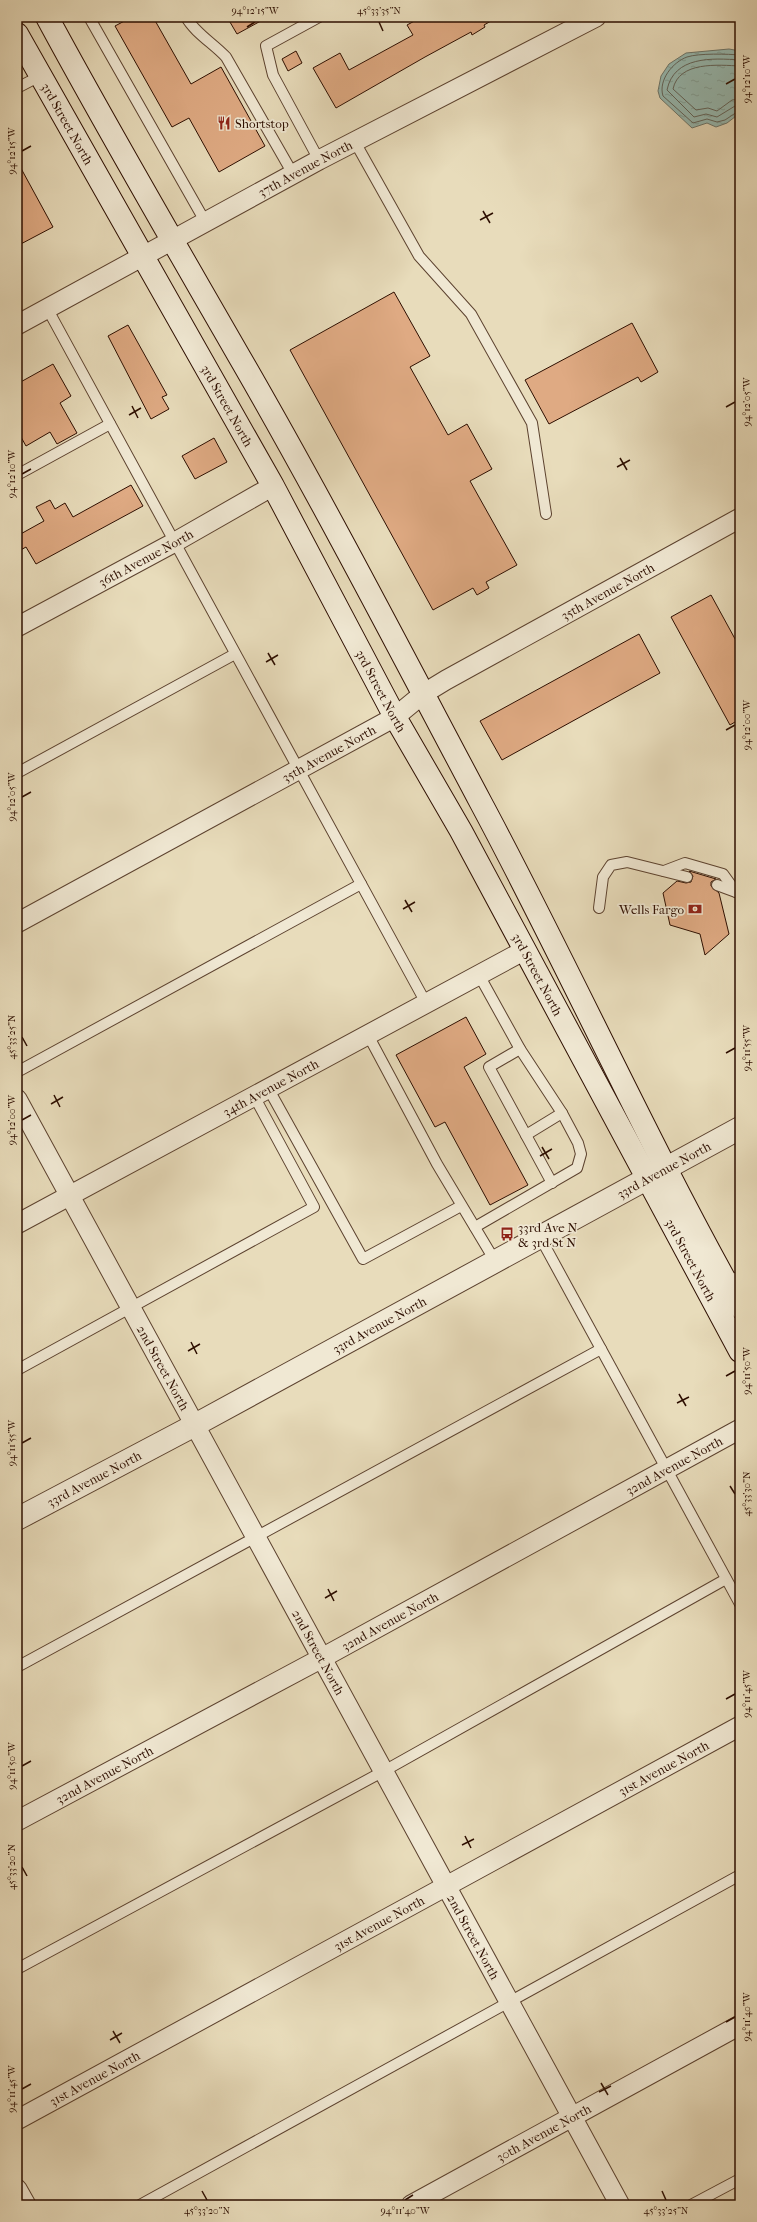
<svg xmlns="http://www.w3.org/2000/svg" width="757" height="2222" viewBox="0 0 757 2222" font-family="'IM FELL French Canon',serif">
	<style>
		.water { fill: url(#water-ripples); stroke: #6d766b }
		.lines { fill: none; stroke-linecap: round; stroke-linejoin: round }
		.shore { stroke: #62645a; stroke-width: 1 }
		.building { fill: #dfaa83; stroke: #2d0e00 }
		.service-casing { stroke: #5c422f; stroke-width: 12 }
		.minor-casing { stroke: #5c422f; stroke-width: 21 }
		.tertiary-casing { stroke: #5c422f; stroke-width: 24 }
		.secondary-casing { stroke: #2d0e00; stroke-width: 24 }
		.service { stroke: #f0e8d3; stroke-width: 10 }
		.minor { stroke: #f0e8d3; stroke-width: 19 }
		.tertiary { stroke: #f0e8d3; stroke-width: 22 }
		.secondary { stroke: #f0e8d3; stroke-width: 22 }
		.ticks { fill: none; stroke: #2d0e00; stroke-width: 1.5 }
		.labels { text-anchor: middle; dominant-baseline: central; stroke-width: 3.5; stroke-linejoin: round; paint-order: stroke }
		.poi-label { font-size: 13px; fill: #2d0e00; stroke: #f0e8d3; text-anchor: start }
		.street-label { font-size: 13px; fill: #2d0e00; stroke: #f0e8d3 }
		.neatline { fill: none; stroke: #2d0e00; stroke-width: 1.5 }
		.ticks-label { font-size: 10px; text-anchor: middle; fill: #2d0e00 }
	</style>
	<defs>
		<pattern id="water-ripples" width="26" height="14" patternUnits="userSpaceOnUse"><rect width="26" height="14" fill="#97bbb3"/><path d="M2 4q2-2 4 0t4 0M15 11q2-2 4 0t4 0" fill="none" stroke="#82a098"/></pattern>
	</defs>
	<rect width="100%" height="100%" fill="#e8dcbb"/>
	<filter id="stains"><feTurbulence type="fractalNoise" baseFrequency=".005" numOctaves="4"/><feColorMatrix values="0 0 0 0 .2 0 0 0 0 .09 0 0 0 0 .02 0 0 0 .5 -.17"/></filter>
	<radialGradient id="worn" r=".72"><stop offset=".6" stop-color="#630" stop-opacity="0"/><stop offset="1" stop-color="#630" stop-opacity=".3"/></radialGradient>
	<!-- water -->
	<polygon class="water" points="729,49 740,51 740,113 727,123 716,127 707,123 692,128 660,98 658,91 661,76 669,64 686,53"/>
	<g class="lines">
		<!-- shore -->
		<g class="shore">
			<path d="M740,55C728,54 699,53 687,57C673,62 658,80 663,96L693,123L707,119L717,122L725,120L740,110"/>
			<path d="M740,60C712,58 674,56 667,90L694,117L706,114L717,117L735,106L740,105"/>
			<path d="M740,66C718,65 679,61 673,89L696,110L708,108L717,111L732,100L740,99"/>
		</g>
	</g>
	<!-- building -->
	<g class="building">
		<polygon points="132,17 153,17 191,84 221,67 265,146 219,172 189,118 172,127 115,26"/>
		<polygon points="227,17 268,17 237,34"/>
		<polygon points="422,17 498,17 484,25 485,27 472,35 471,32 425,57 336,108 313,68 340,53 349,70 413,35 407,25"/>
		<polygon points="296,51 302,63 288,71 282,59"/>
		<polygon points="17,161 53,227 17,246"/>
		<polygon points="394,292 430,356 410,367 448,435 467,424 492,469 470,481 517,565 486,582 489,588 477,595 473,588 433,610 290,350"/>
		<polygon points="632,323 658,372 641,382 638,377 549,424 525,380"/>
		<polygon points="128,325 167,395 162,397 169,409 151,419 108,336"/>
		<polygon points="53,364 71,396 60,403 77,433 57,444 50,432 26,446 17,430 17,384"/>
		<polygon points="214,438 227,462 195,479 182,456"/>
		<polygon points="131,485 143,506 36,564 26,547 17,552 17,536 44,521 36,507 50,500 55,509 65,503 73,517"/>
		<polygon points="711,595 740,648 740,719 730,725 671,617"/>
		<polygon points="639,634 660,673 502,760 480,721"/>
		<polygon points="689,871 716,879 711,882 711,886 719,893 729,934 705,955 700,934 670,925 663,893 677,881 686,883 691,882 693,876"/>
		<polygon points="466,1017 486,1054 464,1067 528,1185 490,1205 445,1122 435,1127 396,1055"/>
	</g>
	<g class="lines">
		<!-- service casing -->
		<g class="service-casing">
			<g id="service">
				<polyline points="89,17 206,223"/>
				<path d="M186,17C194,32 214,44 226,57L293,174"/>
				<polyline points="319,17 266,46 273,75 319,160"/>
				<polyline points="17,88 40,76"/>
				<polyline points="355,142 419,256 471,314 532,423 546,514"/>
				<polyline points="47,308 426,1003"/>
				<polyline points="17,475 110,424"/>
				<polyline points="17,773 235,654"/>
				<polyline points="664,871 685,863 723,874 736,892"/>
				<polyline points="717,885 736,892"/>
				<polyline points="599,908 603,877 611,865 627,862 687,877"/>
				<polyline points="368,1035 437,1164 495,1261"/>
				<polyline points="520,1049 489,1067 552,1183"/>
				<polyline points="17,1072 361,884"/>
				<polyline points="268,1088 363,1259 461,1206"/>
				<polyline points="526,1135 562,1113"/>
				<polyline points="475,1227 577,1168 581,1154 578,1143 562,1113 520,1049 479,975"/>
				<polyline points="540,1237 740,1604"/>
				<polyline points="727,1283 740,1276"/>
				<polyline points="17,1370 314,1207 254,1096"/>
				<polyline points="17,1667 601,1349"/>
				<polyline points="17,1969 384,1771 726,1579"/>
				<polyline points="140,2205 740,1875"/>
				<polyline points="691,2205 740,2179"/>
			</g>
		</g>
		<!-- minor casing -->
		<g class="minor-casing">
			<g id="minor">
				<path id="s1" d="M17,325L319,160L596,17"/>
				<path id="s2" d="M17,627L175,542L273,486"/>
				<path id="s3" d="M17,923L395,717L423,694L446,680L740,518"/>
				<path id="s4" d="M17,1099L620,2205"/>
				<path id="s5" d="M17,1224L525,950"/>
				<path id="s6" d="M17,1821L322,1658L740,1429"/>
				<path id="s7" d="M17,2120L740,1726"/>
				<polyline points="17,2189 26,2205"/>
				<path id="s8" d="M411,2205L740,2025"/>
			</g>
		</g>
		<!-- tertiary casing -->
		<g class="tertiary-casing">
			<g id="tertiary">
				<path id="s9" d="M17,1519L195,1425L740,1128"/>
			</g>
		</g>
		<!-- secondary casing -->
		<g class="secondary-casing">
			<g id="secondary">
				<path d="M47,17C110,134 177,248 243,363C326,507 403,656 481,803C570,969 647,1142 740,1307"/>
				<path id="s10" d="M17,34L273,486L395,717L461,831L740,1351"/>
			</g>
		</g>
		<!-- service -->
		<use href="#service" class="service"/>
		<!-- minor -->
		<use href="#minor" class="minor"/>
		<!-- tertiary -->
		<use href="#tertiary" class="tertiary"/>
		<!-- secondary -->
		<use href="#secondary" class="secondary"/>
	</g>
	<!-- ticks -->
	<path class="ticks" d="M379,22L383,31M247,27L255,22M726,84L735,79M22,151L31,146M483,211L490,223M480,220L493,213M132,406L138,418M726,407L735,402M129,415L141,408M620,458L627,470M617,467L630,460M22,474L31,469M268,653L275,665M266,662L278,655M726,730L735,725M22,797L31,792M405,900L412,912M403,909L415,902M22,1037L27,1046M726,1053L735,1048M54,1095L60,1107M51,1104L63,1097M22,1120L31,1115M542,1147L549,1159M540,1156L552,1149M191,1342L197,1354M188,1351L200,1344M726,1376L735,1371M679,1394L686,1406M677,1403L689,1397M22,1443L31,1438M730,1486L735,1494M328,1589L334,1601M325,1598L337,1591M726,1699L735,1694M22,1766L31,1761M465,1836L471,1848M462,1845L474,1839M22,1867L27,1876M726,2022L735,2017M113,2031L120,2043M110,2040L122,2033M601,2083L608,2095M22,2089L31,2084M599,2092L611,2086M202,2191L207,2200M662,2191L666,2200M405,2200L413,2195"/>
	<!-- icons -->
	<defs>
		<g id="restaurant-bare" transform="scale(1.08)"><path d="M-5-6h1v4h1v-4h1v4h1v-4h1v5L-1.5 .5V6h-2V.5L-5-1ZM5-6V6H3V1.5H1.5Q1.5-4 5-6Z" fill="#8f2418" stroke="#f0e8d3" stroke-width="2.5" paint-order="stroke"/></g>
		<g id="bank-bare" transform="scale(1.08)"><path d="M-6-4H6V4H-6ZM0-2.3a2.3 2.3 0 1 0 0 4.6a2.3 2.3 0 1 0 0-4.6Z" fill="#8f2418" stroke="#f0e8d3" stroke-width="2.5" paint-order="stroke"/></g>
		<g id="bus-bare" transform="scale(1.08)"><path d="M-5-6H5V4H4V6H2V4H-2V6H-4V4H-5ZM-3.5-4V0h7V-4ZM-3.5 1.2v1.5H-2V1.2ZM2 1.2v1.5H3.5V1.2Z" fill="#8f2418" stroke="#f0e8d3" stroke-width="2.5" paint-order="stroke"/></g>
	</defs>
	<g fill-rule="evenodd">
		<use href="#restaurant-bare" x="224" y="123"/>
		<use href="#bank-bare" x="695" y="909"/>
		<use href="#bus-bare" x="507" y="1234"/>
	</g>
	<g class="labels">
		<!-- poi labels -->
		<g class="poi-label">
			<text x="235" y="123">Shortstop</text>
			<text x="684" y="909" text-anchor="end">Wells Fargo</text>
			<text x="518" y="1227">33rd Ave N<tspan x="518" dy="15">&amp; 3rd St N</tspan></text>
		</g>
		<!-- street labels -->
		<g class="street-label">
			<text stroke="none"><textPath href="#s10" startOffset="103">3rd Street North</textPath></text>
			<text stroke="none"><textPath href="#s1" startOffset="328">37th Avenue North</textPath></text>
			<text stroke="none"><textPath href="#s10" startOffset="427">3rd Street North</textPath></text>
			<text stroke="none"><textPath href="#s2" startOffset="146">36th Avenue North</textPath></text>
			<text stroke="none"><textPath href="#s3" startOffset="678">35th Avenue North</textPath></text>
			<text stroke="none"><textPath href="#s10" startOffset="751">3rd Street North</textPath></text>
			<text stroke="none"><textPath href="#s3" startOffset="355">35th Avenue North</textPath></text>
			<text stroke="none"><textPath href="#s10" startOffset="1075">3rd Street North</textPath></text>
			<text stroke="none"><textPath href="#s5" startOffset="288">34th Avenue North</textPath></text>
			<text stroke="none"><textPath href="#s9" startOffset="735">33rd Avenue North</textPath></text>
			<text stroke="none"><textPath href="#s10" startOffset="1399">3rd Street North</textPath></text>
			<text stroke="none"><textPath href="#s9" startOffset="411">33rd Avenue North</textPath></text>
			<text stroke="none"><textPath href="#s4" startOffset="306">2nd Street North</textPath></text>
			<text stroke="none"><textPath href="#s6" startOffset="747">32nd Avenue North</textPath></text>
			<text stroke="none"><textPath href="#s9" startOffset="87">33rd Avenue North</textPath></text>
			<text stroke="none"><textPath href="#s6" startOffset="423">32nd Avenue North</textPath></text>
			<text stroke="none"><textPath href="#s4" startOffset="630">2nd Street North</textPath></text>
			<text stroke="none"><textPath href="#s7" startOffset="736">31st Avenue North</textPath></text>
			<text stroke="none"><textPath href="#s6" startOffset="99">32nd Avenue North</textPath></text>
			<text stroke="none"><textPath href="#s7" startOffset="412">31st Avenue North</textPath></text>
			<text stroke="none"><textPath href="#s4" startOffset="954">2nd Street North</textPath></text>
			<text stroke="none"><textPath href="#s7" startOffset="88">31st Avenue North</textPath></text>
			<text stroke="none"><textPath href="#s8" startOffset="151">30th Avenue North</textPath></text>
		</g>
	</g>
	<!-- margin -->
	<rect width="757" height="2222" fill="none" stroke="#e8dcbb" stroke-width="44"/>
	<rect x="22" y="22" width="713" height="2178" class="neatline"/>
	<g class="ticks-label">
		<text x="255" y="14">94°12'15"W</text>
		<text x="379" y="14">45°33'35"N</text>
		<text transform="translate(746 79) rotate(-90)" y="4">94°12'10"W</text>
		<text transform="translate(11 151) rotate(-90)" y="4">94°12'15"W</text>
		<text transform="translate(746 402) rotate(-90)" y="4">94°12'05"W</text>
		<text transform="translate(11 474) rotate(-90)" y="4">94°12'10"W</text>
		<text transform="translate(746 725) rotate(-90)" y="4">94°12'00"W</text>
		<text transform="translate(11 797) rotate(-90)" y="4">94°12'05"W</text>
		<text transform="translate(11 1037) rotate(-90)" y="4">45°33'25"N</text>
		<text transform="translate(746 1048) rotate(-90)" y="4">94°11'55"W</text>
		<text transform="translate(11 1120) rotate(-90)" y="4">94°12'00"W</text>
		<text transform="translate(746 1371) rotate(-90)" y="4">94°11'50"W</text>
		<text transform="translate(11 1443) rotate(-90)" y="4">94°11'55"W</text>
		<text transform="translate(746 1494) rotate(-90)" y="4">45°33'30"N</text>
		<text transform="translate(746 1694) rotate(-90)" y="4">94°11'45"W</text>
		<text transform="translate(11 1766) rotate(-90)" y="4">94°11'50"W</text>
		<text transform="translate(11 1867) rotate(-90)" y="4">45°33'20"N</text>
		<text transform="translate(746 2017) rotate(-90)" y="4">94°11'40"W</text>
		<text transform="translate(11 2089) rotate(-90)" y="4">94°11'45"W</text>
		<text x="207" y="2214">45°33'20"N</text>
		<text x="405" y="2214">94°11'40"W</text>
		<text x="666" y="2214">45°33'25"N</text>
	</g>
	<rect width="100%" height="100%" filter="url(#stains)"/>
	<rect width="100%" height="100%" fill="url(#worn)"/>
</svg>
